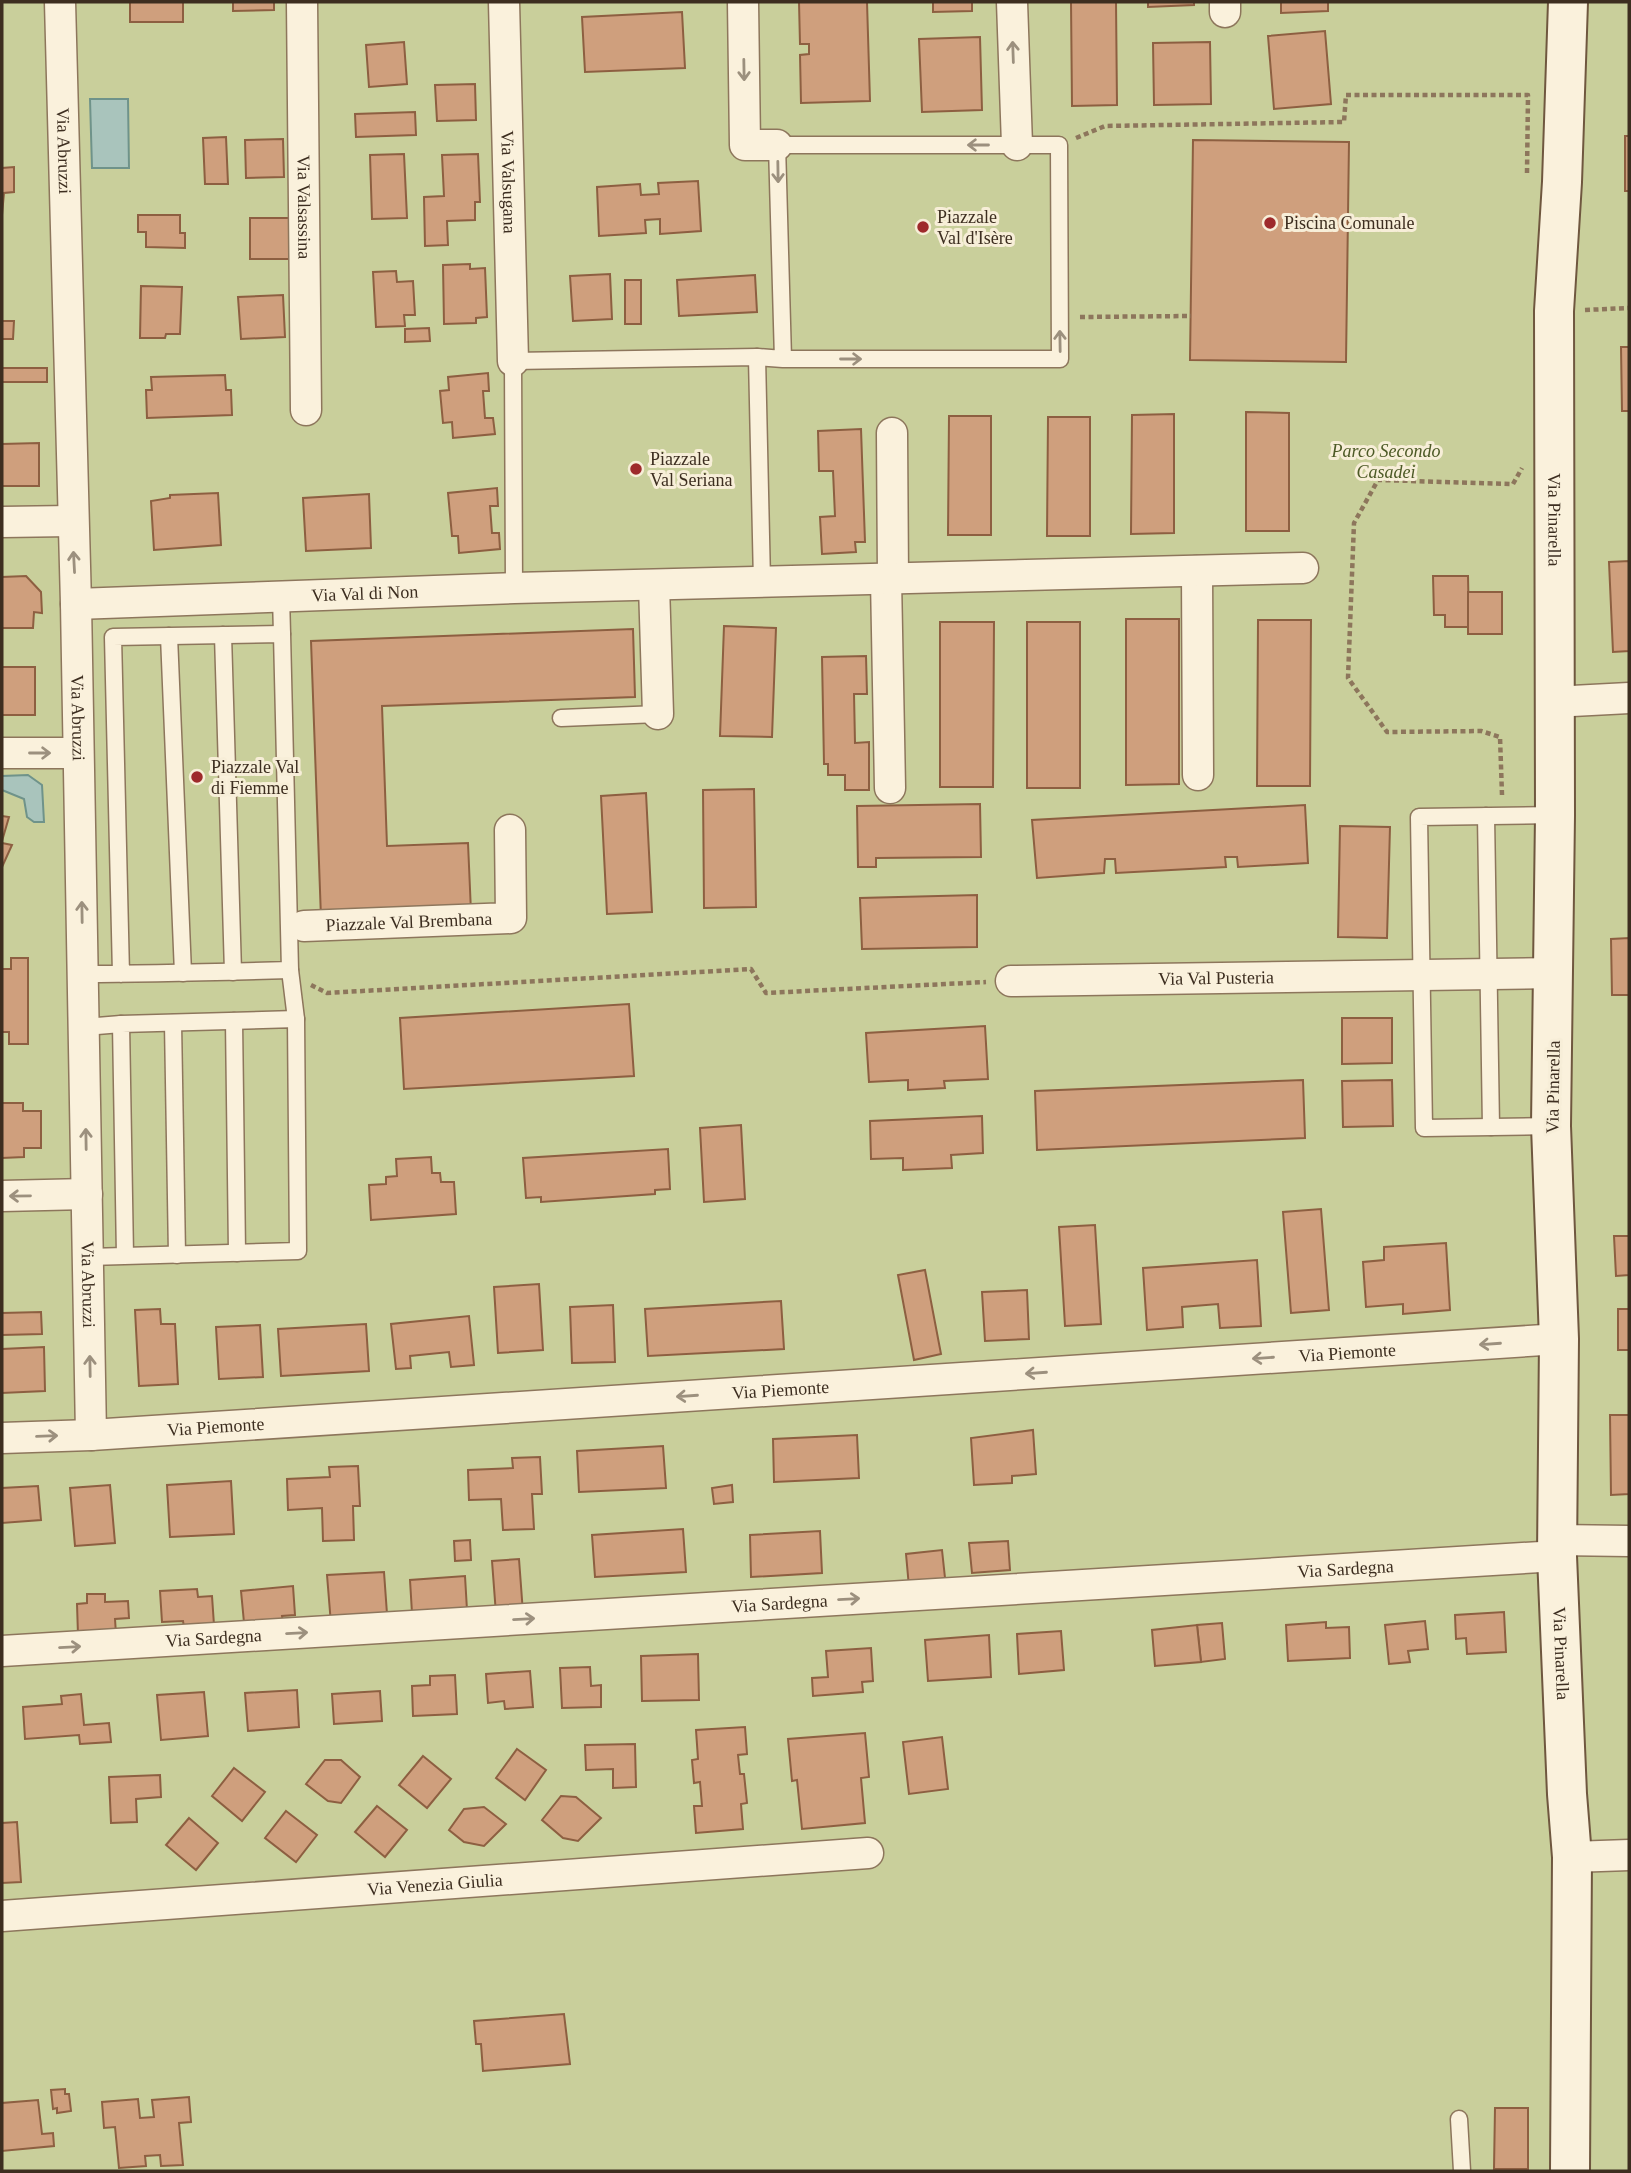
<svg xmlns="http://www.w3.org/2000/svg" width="1631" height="2173" viewBox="0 0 1631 2173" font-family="Georgia,serif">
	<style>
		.green { fill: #c9cf9b }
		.water { fill: #a9c4bc; stroke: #6f938a; stroke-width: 2 }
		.building { fill: #cf9f7d; stroke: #8d5f41; stroke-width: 2 }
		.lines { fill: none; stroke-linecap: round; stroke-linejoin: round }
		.lane-casing { stroke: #8d765c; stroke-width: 19 }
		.street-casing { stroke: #8d765c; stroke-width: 33 }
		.secondary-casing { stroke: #6f573f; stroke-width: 42 }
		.path { stroke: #8d765c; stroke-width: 4.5; stroke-dasharray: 5 3.5; stroke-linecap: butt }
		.lane { stroke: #faf1dc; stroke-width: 16 }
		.street { stroke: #faf1dc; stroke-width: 30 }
		.secondary { stroke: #faf1dc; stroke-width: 38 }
		.oneway { stroke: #9c907e }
		.poi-dot { fill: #9e2a2b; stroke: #f7eed8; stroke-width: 2.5 }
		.labels { text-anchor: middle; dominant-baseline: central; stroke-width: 6; stroke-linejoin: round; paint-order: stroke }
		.street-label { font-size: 18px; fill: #3d2e20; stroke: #f7eed8 }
		.poi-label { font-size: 18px; fill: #3d2e20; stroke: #f7eed8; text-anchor: start }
		.park-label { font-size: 18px; font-style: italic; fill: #4d5a26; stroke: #f7eed8 }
	</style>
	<rect width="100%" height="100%" fill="#f0e4c8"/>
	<!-- green -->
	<rect class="green" x="2" y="2" width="1627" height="2169"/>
	<!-- water -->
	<g class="water">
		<polygon points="90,99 128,99 129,168 92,168"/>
		<polygon points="28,775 42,785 44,822 34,822 27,817 24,799 2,790 2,776"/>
	</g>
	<!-- building -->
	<g class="building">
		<rect x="130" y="2" width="53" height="20"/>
		<polygon points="233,2 274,2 274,10 233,11"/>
		<polygon points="799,2 867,2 870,101 801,103 800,55 809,54 809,44 800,44"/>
		<polygon points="933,2 972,2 972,11 933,12"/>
		<polygon points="1071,2 1116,2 1117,105 1072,106"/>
		<polygon points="1148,2 1194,2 1194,5 1148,7"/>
		<polygon points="1281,2 1328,2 1328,11 1281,13"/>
		<polygon points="682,12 685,68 585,72 582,17"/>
		<polygon points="1325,31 1331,104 1274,109 1268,36"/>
		<polygon points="980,37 982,110 922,112 919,39"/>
		<polygon points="404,42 407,84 369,87 366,45"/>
		<polygon points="1210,42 1211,104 1154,105 1153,43"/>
		<polygon points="475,84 476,120 437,121 435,85"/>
		<polygon points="415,112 416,135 356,137 355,114"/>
		<rect x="1625" y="136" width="4" height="55"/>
		<polygon points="226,137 228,184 205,184 203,138"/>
		<polygon points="283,139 284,177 246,178 245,140"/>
		<polygon points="1193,140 1349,142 1346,362 1190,360"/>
		<polygon points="404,154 407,218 372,219 370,155"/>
		<polygon points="478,154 480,202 475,202 475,220 447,221 448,245 425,246 424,197 444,196 442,155"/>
		<polygon points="14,167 14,192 4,193 2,215 2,168"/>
		<polygon points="698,181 701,231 660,234 660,219 645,220 646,233 599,236 597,187 640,184 641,195 659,194 658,183"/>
		<polygon points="138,215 180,215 180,233 185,233 185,248 146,247 146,232 138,232"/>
		<rect x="250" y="218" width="39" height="41"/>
		<polygon points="470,264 470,269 485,268 487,317 476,318 476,323 444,324 443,265"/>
		<polygon points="396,271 397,282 413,281 415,315 404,315 405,326 376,327 373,272"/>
		<polygon points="610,274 612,319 573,321 570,276"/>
		<polygon points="755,275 757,312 679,316 677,280"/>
		<rect x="625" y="280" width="16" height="44"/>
		<polygon points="141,286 182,287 180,334 166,334 165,338 140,338"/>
		<polygon points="283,295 285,337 241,339 238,297"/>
		<polygon points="2,321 14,321 13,339 2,339"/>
		<polygon points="429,328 430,341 405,342 405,329"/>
		<polygon points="1621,347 1629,347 1629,411 1622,411"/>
		<rect x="2" y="368" width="45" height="14"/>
		<polygon points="488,373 489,391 483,391 485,418 493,418 495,434 453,438 452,422 443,423 440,391 449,390 448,377"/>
		<polygon points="225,375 226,390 231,390 232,415 147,418 146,390 152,390 151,377"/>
		<polygon points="1246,412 1289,413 1289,531 1246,531"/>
		<polygon points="1174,414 1174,533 1131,534 1132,415"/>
		<polygon points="949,416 991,416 991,535 948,535"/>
		<polygon points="1048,417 1090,417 1090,536 1047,536"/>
		<polygon points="861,429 865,542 855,542 856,552 822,554 820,517 835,516 833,471 819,471 818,431"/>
		<polygon points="39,443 39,486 2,486 2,444"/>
		<polygon points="497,488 498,506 490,506 492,533 499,533 500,549 459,553 458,536 452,536 448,493"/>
		<polygon points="218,493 221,545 154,550 151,501 170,498 170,495"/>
		<polygon points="369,494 371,548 306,551 303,498"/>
		<polygon points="1629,561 1629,651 1613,652 1609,562"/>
		<polygon points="26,576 41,592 42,613 34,612 33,628 2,628 2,577"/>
		<polygon points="1433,576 1468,576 1469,627 1445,627 1445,615 1434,615"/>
		<rect x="1468" y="592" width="34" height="42"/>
		<polygon points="1126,619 1179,619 1179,784 1126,785"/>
		<polygon points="1258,620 1311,620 1310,786 1257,786"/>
		<polygon points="940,622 994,622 993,787 940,787"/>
		<rect x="1027" y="622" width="53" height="166"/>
		<polygon points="724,626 776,628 772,737 720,736"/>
		<polygon points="633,629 635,697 382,706 387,846 468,843 471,912 321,918 311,641"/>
		<polygon points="866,656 867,694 854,694 855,743 869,742 869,790 845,790 845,775 828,775 828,764 824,764 822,657"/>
		<rect x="2" y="667" width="33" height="48"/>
		<polygon points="754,789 756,907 704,908 703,790"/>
		<polygon points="646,793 652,912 607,914 601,796"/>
		<polygon points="980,804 981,857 876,858 876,867 858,867 857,806"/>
		<polygon points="1305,805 1308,863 1238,867 1237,857 1225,857 1226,867 1116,873 1115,859 1105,859 1104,873 1037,878 1032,820"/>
		<polygon points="2,816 9,817 2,841"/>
		<polygon points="1340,826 1390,827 1387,938 1338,937"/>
		<polygon points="2,843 12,845 2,867"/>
		<polygon points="977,895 977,947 862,949 860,898"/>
		<polygon points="1629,938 1629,995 1612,995 1611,939"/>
		<polygon points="11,958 28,958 28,1044 9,1044 9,1032 2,1032 2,969 11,969"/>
		<polygon points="629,1004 634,1076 404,1089 400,1018"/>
		<polygon points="1342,1018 1392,1018 1392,1063 1342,1064"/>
		<polygon points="985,1026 988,1079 944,1081 945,1088 908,1090 908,1080 869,1082 866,1033"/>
		<polygon points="1303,1080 1305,1138 1037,1150 1035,1091"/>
		<polygon points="1392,1080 1393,1126 1343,1127 1342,1081"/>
		<polygon points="2,1103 23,1103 23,1111 41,1111 41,1148 24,1148 24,1157 2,1158"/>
		<polygon points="982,1116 983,1153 951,1155 952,1168 903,1170 903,1158 871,1159 870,1121"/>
		<polygon points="741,1125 745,1199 704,1202 700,1128"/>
		<polygon points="668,1149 670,1189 655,1190 655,1194 541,1202 541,1197 526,1198 523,1158"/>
		<polygon points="431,1157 432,1173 440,1173 441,1182 454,1182 456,1214 371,1220 369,1185 386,1184 386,1177 397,1176 396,1159"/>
		<polygon points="1321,1209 1329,1310 1291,1313 1283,1212"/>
		<polygon points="1095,1225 1101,1324 1065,1326 1059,1227"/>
		<polygon points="1614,1236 1629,1236 1629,1275 1616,1276"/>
		<polygon points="1446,1243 1450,1310 1403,1314 1403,1304 1366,1307 1363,1262 1384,1260 1384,1247"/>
		<polygon points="1257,1260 1261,1326 1220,1328 1218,1304 1182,1307 1183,1327 1147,1330 1143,1268"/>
		<polygon points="925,1270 941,1354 914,1360 898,1275"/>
		<polygon points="539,1284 543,1350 498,1353 494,1287"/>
		<polygon points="1027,1290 1029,1339 985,1341 982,1292"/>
		<polygon points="781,1301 784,1349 648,1356 645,1309"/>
		<polygon points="613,1305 615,1362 572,1363 570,1307"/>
		<polygon points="160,1309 161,1324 175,1324 178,1384 139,1386 135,1310"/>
		<rect x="1618" y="1309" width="11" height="41"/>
		<polygon points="41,1312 42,1334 2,1335 2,1313"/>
		<polygon points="469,1316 474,1365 451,1367 449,1352 410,1356 411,1368 396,1369 391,1324"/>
		<polygon points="366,1324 369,1371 281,1376 278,1329"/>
		<polygon points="260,1325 263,1377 219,1379 216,1327"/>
		<polygon points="44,1347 45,1391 2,1393 2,1349"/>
		<polygon points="1610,1415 1629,1415 1629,1494 1611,1495"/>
		<polygon points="1033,1430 1036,1474 1012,1476 1012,1483 974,1485 971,1438"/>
		<polygon points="857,1435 859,1478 774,1482 773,1439"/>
		<polygon points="663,1446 666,1488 579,1492 577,1451"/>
		<polygon points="540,1457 542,1494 532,1494 534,1529 503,1530 501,1499 469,1500 468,1470 513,1468 512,1458"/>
		<polygon points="358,1466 360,1506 353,1506 354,1540 323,1541 322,1508 288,1510 287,1479 330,1477 329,1467"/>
		<polygon points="231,1481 234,1534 170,1537 167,1485"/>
		<polygon points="110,1485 115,1543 75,1546 70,1488"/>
		<polygon points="732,1485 733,1502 714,1504 712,1488"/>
		<polygon points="38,1486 41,1520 2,1523 2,1488"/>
		<polygon points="683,1529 686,1572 595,1577 592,1535"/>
		<polygon points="820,1531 822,1573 751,1577 750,1535"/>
		<polygon points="470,1540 471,1560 455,1561 454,1541"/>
		<polygon points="1008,1541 1010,1570 972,1573 969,1543"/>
		<polygon points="942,1550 945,1578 909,1587 906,1554"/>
		<polygon points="519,1559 523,1613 496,1614 492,1561"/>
		<polygon points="384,1572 387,1614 331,1624 327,1575"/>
		<polygon points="465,1576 467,1610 412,1613 410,1580"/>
		<polygon points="293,1586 295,1615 282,1616 283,1623 245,1633 241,1591"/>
		<polygon points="197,1589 198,1597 212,1596 214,1625 184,1627 183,1621 162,1622 160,1591"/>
		<polygon points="87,1594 105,1594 105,1602 128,1601 129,1618 115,1619 116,1634 78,1635 77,1604 87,1603"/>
		<polygon points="1504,1612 1506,1652 1467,1654 1466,1638 1456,1639 1455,1615"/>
		<polygon points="1425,1621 1428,1649 1408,1651 1410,1662 1389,1664 1385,1625"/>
		<polygon points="1326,1622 1326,1628 1349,1627 1350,1658 1288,1661 1286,1625"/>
		<polygon points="1222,1623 1225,1659 1201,1662 1197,1625"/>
		<polygon points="1197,1625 1201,1662 1155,1666 1152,1630"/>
		<polygon points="1061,1631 1064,1670 1019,1674 1017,1634"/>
		<polygon points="989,1635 991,1677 928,1681 925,1640"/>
		<polygon points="871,1648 873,1681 862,1682 863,1692 813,1696 812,1678 828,1677 826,1651"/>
		<polygon points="698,1654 699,1700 642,1701 641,1656"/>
		<polygon points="590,1667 591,1686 601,1685 601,1707 562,1708 560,1668"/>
		<polygon points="530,1671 533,1707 505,1709 504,1701 488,1703 486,1674"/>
		<polygon points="455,1675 457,1714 413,1716 412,1686 430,1685 430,1676"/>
		<polygon points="297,1690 299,1727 248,1731 245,1693"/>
		<polygon points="380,1691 382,1721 334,1724 332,1694"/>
		<polygon points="204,1692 208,1736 161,1740 157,1695"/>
		<polygon points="81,1694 84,1725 109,1723 111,1742 80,1744 79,1735 25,1739 23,1707 62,1704 61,1696"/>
		<polygon points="745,1727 747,1754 738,1755 740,1774 744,1774 747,1803 741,1804 743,1829 696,1833 694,1806 702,1806 700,1782 694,1783 692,1760 698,1759 696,1730"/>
		<polygon points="865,1733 869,1777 861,1778 865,1823 802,1829 797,1780 792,1781 788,1739"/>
		<polygon points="942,1737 948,1789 909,1794 903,1742"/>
		<polygon points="635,1744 636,1787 613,1788 613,1769 586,1770 585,1745"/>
		<polygon points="517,1749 546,1770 525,1800 496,1778"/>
		<polygon points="423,1756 451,1779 427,1808 399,1785"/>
		<polygon points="325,1760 341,1760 360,1777 341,1803 328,1801 306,1784"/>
		<polygon points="234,1768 265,1792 242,1821 212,1796"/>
		<polygon points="160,1775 161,1797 136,1799 137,1822 111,1823 109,1777"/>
		<polygon points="561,1796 576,1797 601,1818 578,1841 563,1838 542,1820"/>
		<polygon points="377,1806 407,1830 385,1857 355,1832"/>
		<polygon points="484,1807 506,1824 484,1846 464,1842 449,1830 464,1809"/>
		<polygon points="286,1811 317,1835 296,1862 265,1838"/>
		<polygon points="189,1818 218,1843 196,1870 166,1845"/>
		<polygon points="17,1822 21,1882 2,1883 2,1823"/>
		<polygon points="564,2014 570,2064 483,2071 481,2044 476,2044 474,2021"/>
		<polygon points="65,2089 65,2094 69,2094 71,2111 57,2113 57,2108 53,2109 51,2090"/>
		<polygon points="189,2097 191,2122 179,2123 183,2165 161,2166 160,2155 145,2156 146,2166 119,2168 115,2127 104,2128 102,2102 138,2099 140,2118 154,2117 152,2100"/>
		<polygon points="38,2100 42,2134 53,2133 54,2146 2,2151 2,2103"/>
		<polygon points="1495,2108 1528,2108 1528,2169 1494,2169"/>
	</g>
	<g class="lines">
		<!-- lane casing -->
		<g class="lane-casing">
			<g id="lane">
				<polyline points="757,357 762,582"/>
				<polyline points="514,588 513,361 757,357 783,359 1060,359 1059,145 777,145 783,359"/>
				<polyline points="281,596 282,634"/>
				<polyline points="223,635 233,972"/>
				<polyline points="169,636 183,973"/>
				<polyline points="561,718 658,714"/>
				<polyline points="1486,816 1491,1127"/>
				<polyline points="290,970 296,1019"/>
				<path d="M84,974C152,974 221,972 290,970L282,634L113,637L121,974"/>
				<polyline points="234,1021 237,1253"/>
				<polyline points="173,1023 177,1255"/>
				<polyline points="85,1027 121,1024"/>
				<polyline points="1551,1126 1424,1128 1419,817 1555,815"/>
				<polyline points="89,1257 298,1251 296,1019 121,1024 125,1256"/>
				<polyline points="1459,2119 1462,2171"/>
			</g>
		</g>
		<!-- street casing -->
		<g class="street-casing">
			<g id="street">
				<path id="s1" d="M60,2L76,604L91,1435"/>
				<path id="s2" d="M302,2L306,410"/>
				<path id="s3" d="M504,2L513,361"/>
				<polyline points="743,2 745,145 777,145"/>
				<polyline points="1012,2 1017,145"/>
				<polyline points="1225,2 1225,12"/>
				<polyline points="892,433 893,578"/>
				<polyline points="2,522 71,521"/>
				<polyline points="1197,571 1198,775"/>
				<polyline points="886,579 890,788"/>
				<polyline points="654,585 658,714"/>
				<path id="s4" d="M76,604L514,588L1303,568"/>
				<polyline points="1553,702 1629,698"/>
				<polyline points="2,753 78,753"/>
				<path id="s5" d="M304,926L511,918L510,830"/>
				<path id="s6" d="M1011,981L1555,973"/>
				<polyline points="2,1196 87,1194"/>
				<path id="s7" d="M2,1438L91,1435L1559,1339"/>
				<polyline points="1557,1540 1629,1541"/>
				<path id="s8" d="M2,1651L1557,1556"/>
				<polyline points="1572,1857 1629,1855"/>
				<path id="s9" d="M2,1916L868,1853"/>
			</g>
		</g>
		<!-- secondary casing -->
		<g class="secondary-casing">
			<g id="secondary">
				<path id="s10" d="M1568,2L1562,182L1554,311L1555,815L1551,1126L1559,1339L1557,1556L1567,1794L1572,1857L1570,2171"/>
			</g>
		</g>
		<!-- path -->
		<g class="path">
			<polyline points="1076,138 1105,126 1344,122 1346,95 1528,95 1527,173"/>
			<polyline points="1585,310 1629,308"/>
			<polyline points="1080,317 1191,316"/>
			<polyline points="1502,795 1500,737 1481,731 1387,732 1348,678 1354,523 1378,480 1513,484 1522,468"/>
			<polyline points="311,985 327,993 751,969 766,993 986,982"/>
		</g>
		<!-- lane -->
		<use href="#lane" class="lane"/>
		<!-- street -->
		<use href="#street" class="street"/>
		<!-- secondary -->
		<use href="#secondary" class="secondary"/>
	</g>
	<!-- one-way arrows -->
	<defs><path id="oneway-shaft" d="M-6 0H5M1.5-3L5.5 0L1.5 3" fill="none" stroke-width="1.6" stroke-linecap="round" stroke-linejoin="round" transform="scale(1.75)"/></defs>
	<g class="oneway">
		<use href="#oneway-shaft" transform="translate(1013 52) rotate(-92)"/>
		<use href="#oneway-shaft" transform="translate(744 70) rotate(89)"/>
		<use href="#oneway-shaft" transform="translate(978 145) rotate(-180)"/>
		<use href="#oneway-shaft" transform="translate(778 172) rotate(89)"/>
		<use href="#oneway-shaft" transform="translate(1060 341) rotate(-91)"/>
		<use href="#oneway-shaft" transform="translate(851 359)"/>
		<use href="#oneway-shaft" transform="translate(74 562) rotate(-93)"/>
		<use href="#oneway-shaft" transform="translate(40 753)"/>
		<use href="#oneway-shaft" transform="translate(82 912) rotate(-91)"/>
		<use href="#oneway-shaft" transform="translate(86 1139) rotate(-91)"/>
		<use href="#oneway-shaft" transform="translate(20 1196) rotate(179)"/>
		<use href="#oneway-shaft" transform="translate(1490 1344) rotate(176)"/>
		<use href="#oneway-shaft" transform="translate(1263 1358) rotate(176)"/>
		<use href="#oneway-shaft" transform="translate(90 1366) rotate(-91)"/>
		<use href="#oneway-shaft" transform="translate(1036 1373) rotate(176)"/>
		<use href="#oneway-shaft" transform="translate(687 1396) rotate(176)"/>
		<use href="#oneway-shaft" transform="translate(47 1436) rotate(-2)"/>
		<use href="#oneway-shaft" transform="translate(849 1599) rotate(-3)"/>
		<use href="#oneway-shaft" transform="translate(524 1619) rotate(-3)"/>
		<use href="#oneway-shaft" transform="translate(297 1633) rotate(-3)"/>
		<use href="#oneway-shaft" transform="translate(70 1647) rotate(-3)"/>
	</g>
	<!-- markers -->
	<g class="poi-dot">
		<circle cx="1270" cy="223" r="7"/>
		<circle cx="923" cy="227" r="7"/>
		<circle cx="636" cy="469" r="7"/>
		<circle cx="197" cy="777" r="7"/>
	</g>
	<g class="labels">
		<!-- street labels -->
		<g class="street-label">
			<text stroke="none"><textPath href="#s1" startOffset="149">Via Abruzzi</textPath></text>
			<text stroke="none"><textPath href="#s3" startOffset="180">Via Valsugana</textPath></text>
			<text stroke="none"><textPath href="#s2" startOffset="205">Via Valsassina</textPath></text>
			<text stroke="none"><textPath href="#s10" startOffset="518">Via Pinarella</textPath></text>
			<text stroke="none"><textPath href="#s4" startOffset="289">Via Val di Non</textPath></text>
			<text stroke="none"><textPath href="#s1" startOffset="716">Via Abruzzi</textPath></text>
			<text stroke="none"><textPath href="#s5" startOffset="105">Piazzale Val Brembana</textPath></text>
			<text stroke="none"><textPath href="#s6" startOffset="205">Via Val Pusteria</textPath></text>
			<text transform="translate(1553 1087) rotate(-89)">Via Pinarella</text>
			<text stroke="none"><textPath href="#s1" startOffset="1283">Via Abruzzi</textPath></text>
			<text stroke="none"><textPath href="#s7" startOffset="1348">Via Piemonte</textPath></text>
			<text stroke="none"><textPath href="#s7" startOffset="780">Via Piemonte</textPath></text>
			<text stroke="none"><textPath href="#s7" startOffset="214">Via Piemonte</textPath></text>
			<text stroke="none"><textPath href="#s8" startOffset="1346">Via Sardegna</textPath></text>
			<text stroke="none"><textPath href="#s8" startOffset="779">Via Sardegna</textPath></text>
			<text stroke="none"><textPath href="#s8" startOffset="212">Via Sardegna</textPath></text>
			<text stroke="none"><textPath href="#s10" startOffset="1652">Via Pinarella</textPath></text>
			<text stroke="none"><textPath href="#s9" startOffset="434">Via Venezia Giulia</textPath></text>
		</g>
		<!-- poi labels -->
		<g class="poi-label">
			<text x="937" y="217">Piazzale<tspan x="937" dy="21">Val d'Isère</tspan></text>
			<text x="1284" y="223">Piscina Comunale</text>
			<text x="650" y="459">Piazzale<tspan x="650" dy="21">Val Seriana</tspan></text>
			<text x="211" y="767">Piazzale Val<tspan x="211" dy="21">di Fiemme</tspan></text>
		</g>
		<!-- park labels -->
		<g class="park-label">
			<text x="1386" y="451">Parco Secondo<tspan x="1386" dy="21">Casadei</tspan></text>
		</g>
	</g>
	<!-- border -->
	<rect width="1631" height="2173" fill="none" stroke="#3d2e20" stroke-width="7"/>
</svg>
